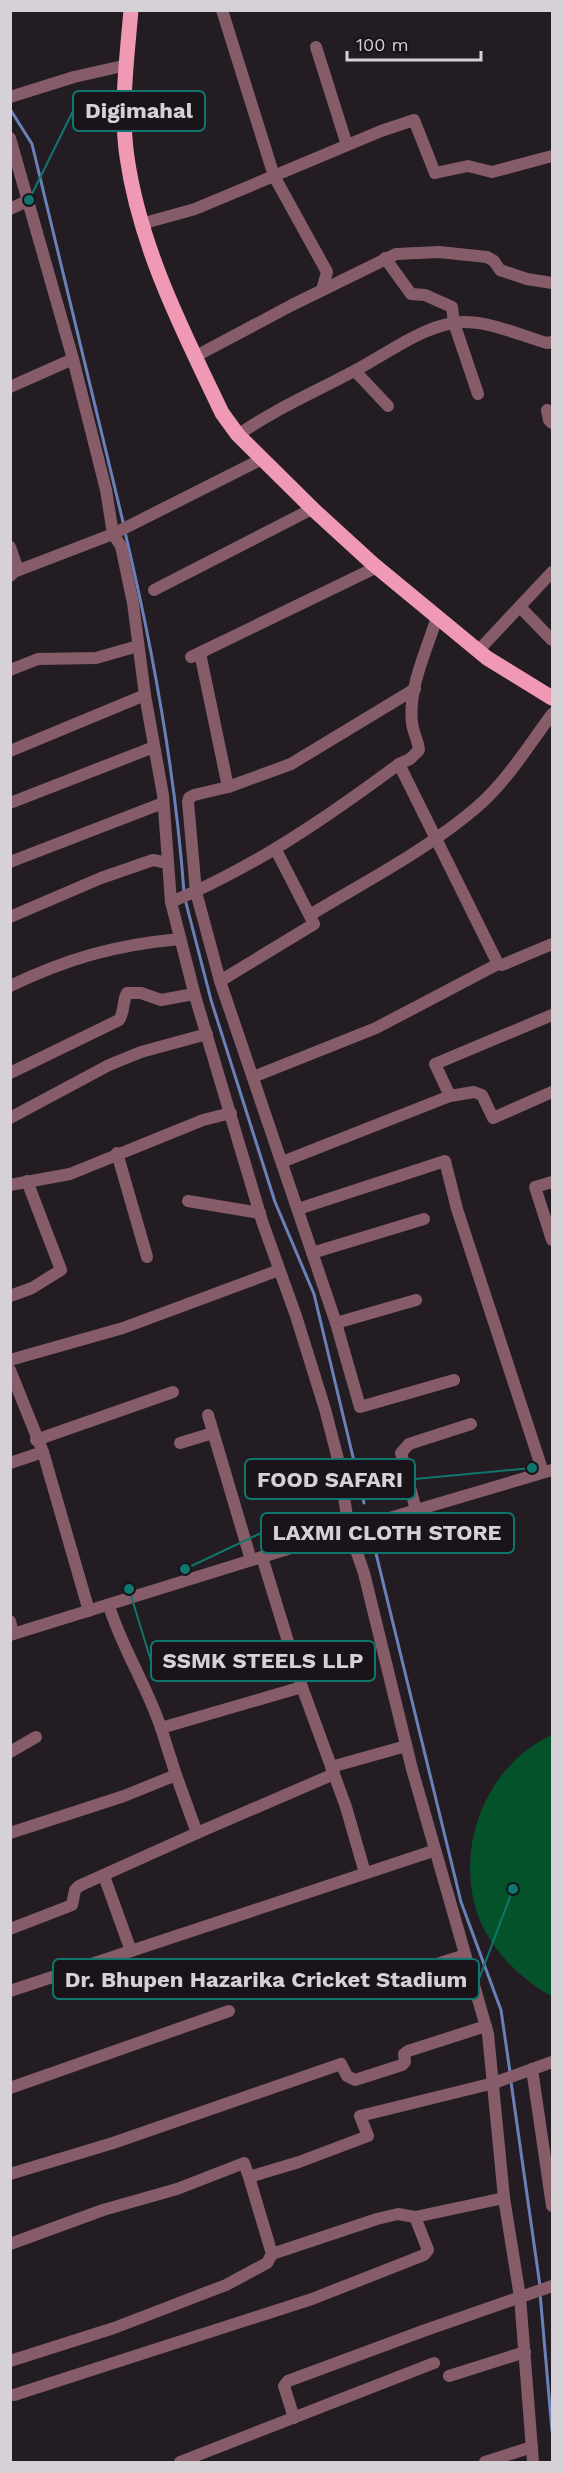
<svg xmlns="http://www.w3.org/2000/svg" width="563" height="2473" viewBox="0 0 563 2473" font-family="'Work Sans',sans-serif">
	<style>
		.green { fill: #04522a }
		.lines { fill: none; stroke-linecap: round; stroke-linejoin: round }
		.stream { stroke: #6a81b8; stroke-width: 3 }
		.minor { stroke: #865c69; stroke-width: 12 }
		.major { stroke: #f099b4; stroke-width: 15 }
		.leader { fill: none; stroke: #0f766e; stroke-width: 2 }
		.callout-dot { fill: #0f766e; stroke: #1a131a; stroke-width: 2 }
		.callout { fill: #1a131a; stroke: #0f766e; stroke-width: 2 }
		.callout-label { font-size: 22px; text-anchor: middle; font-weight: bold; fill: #d6d1d6 }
	</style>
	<rect width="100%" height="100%" fill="#241c23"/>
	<!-- green -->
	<path class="green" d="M552,1735V1996C539,1990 530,1982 519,1973C501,1957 485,1936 477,1913C455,1845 487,1764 552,1735Z"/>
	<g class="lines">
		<!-- stream -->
		<g class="stream">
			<polyline points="10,109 32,144 124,526"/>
			<path d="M125,532C153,650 175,771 184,892"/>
			<polyline points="185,899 211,1000 275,1202 314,1294 364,1503"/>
			<polyline points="372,1537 461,1902 501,2010 510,2072"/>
			<polyline points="511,2082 540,2286"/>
			<polyline points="540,2293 552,2431"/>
		</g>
		<!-- minor -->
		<g class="minor">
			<polyline points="222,10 274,176 327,272 322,290"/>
			<polyline points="316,47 347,145"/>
			<polyline points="10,97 74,77 127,65"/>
			<polyline points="10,138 73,359 10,387"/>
			<polyline points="10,209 29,200"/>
			<polyline points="141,224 195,209 381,131 414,120 435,173 468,166 492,172 552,156"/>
			<polyline points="385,258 411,294 425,295 452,307 454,323 478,394"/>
			<polyline points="196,356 292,305 396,254 439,252 487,257 494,261 500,270 527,279 552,283"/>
			<polyline points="73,359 106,490 113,534 121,546 133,603 145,695 163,795 171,902 195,996 262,1221 296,1316 325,1409 339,1463 349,1530 364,1573 412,1769 488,2034 504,2198 520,2297 533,2462"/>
			<polyline points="355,371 388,406"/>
			<polyline points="547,410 549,420 552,423"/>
			<path d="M238,435C275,409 315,392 354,371C385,355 418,329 453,323C483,318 519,335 547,343L552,342"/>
			<polyline points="10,547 18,570"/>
			<polyline points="10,576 14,572 113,534 262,459"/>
			<polyline points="154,590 312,509"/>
			<polyline points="520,607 552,640"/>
			<polyline points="478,651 552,572"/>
			<polyline points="200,653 228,787 291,764 415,689"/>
			<polyline points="191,657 377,567"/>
			<polyline points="10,670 38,659 96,658 138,646"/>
			<polyline points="10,751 145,695"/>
			<polyline points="399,764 498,964"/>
			<polyline points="228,787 194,795 189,798 188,802 196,892 220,981 314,924 276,850"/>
			<polyline points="10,803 154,747"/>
			<polyline points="10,862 163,803"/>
			<path d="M171,902C255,867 326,818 399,764L410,759L419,750C418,740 413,732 412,723C408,687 427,650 437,617"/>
			<path d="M310,915C366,881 427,850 477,807C507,781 529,745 552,714"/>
			<polyline points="10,917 101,878 153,860 168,863"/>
			<polyline points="220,981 336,1323 360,1407 454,1380"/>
			<path d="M10,986C69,958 115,945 180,939"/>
			<path d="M10,1073L119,1020C125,1011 122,1002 127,993H141L161,1000L194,994"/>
			<polyline points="253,1077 376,1028 498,964 502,965 552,944"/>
			<polyline points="450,1096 435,1064 552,1015"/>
			<polyline points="10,1118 109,1065 141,1052 207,1034"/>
			<polyline points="117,1153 147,1257"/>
			<polyline points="282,1162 450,1096 474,1092 482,1095 493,1118 552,1092"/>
			<polyline points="552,1182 535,1187 552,1240"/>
			<polyline points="10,1185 70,1174 203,1120 231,1113"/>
			<polyline points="188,1201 260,1213"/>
			<polyline points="298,1209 445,1161 457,1209 543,1472"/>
			<polyline points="312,1253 424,1219"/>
			<polyline points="10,1296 32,1288 61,1270 27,1181"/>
			<polyline points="336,1323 416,1300"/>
			<polyline points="10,1360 123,1328 279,1270"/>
			<polyline points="10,1370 43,1452 89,1611"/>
			<polyline points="208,1415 251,1560"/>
			<polyline points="36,1440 173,1392"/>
			<polyline points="180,1443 213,1433"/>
			<polyline points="10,1463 43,1452"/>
			<polyline points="416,1510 401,1453 409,1444 471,1424"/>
			<polyline points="262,1557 302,1687 346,1807 365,1873"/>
			<path d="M109,1606C122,1648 147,1686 161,1728"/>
			<polyline points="10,1621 13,1634"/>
			<polyline points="10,1635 349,1530 552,1470"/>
			<polyline points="10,1752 36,1737"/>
			<polyline points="331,1767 406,1746"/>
			<polyline points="176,1775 161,1728 302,1687"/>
			<polyline points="10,1833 124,1796 176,1775 197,1833 334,1774"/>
			<polyline points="104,1876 131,1951"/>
			<polyline points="10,1929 67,1907 72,1905 75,1890 79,1886 197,1833"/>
			<polyline points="368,1986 465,1955"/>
			<polyline points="10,1991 433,1851"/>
			<polyline points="532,2069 552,2206"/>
			<polyline points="10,2088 229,2011"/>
			<polyline points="10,2174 113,2143 341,2064 347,2076 355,2080 402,2065 405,2062 404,2054 408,2051 486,2026"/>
			<polyline points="249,2177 272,2254 377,2219 398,2214 415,2217 504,2198"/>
			<polyline points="10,2244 103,2210 177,2189 244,2163 249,2177 299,2162 368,2136 360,2116 494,2083 552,2062"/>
			<polyline points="10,2361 114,2328 226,2285 267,2263 272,2254"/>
			<polyline points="449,2376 525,2352"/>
			<polyline points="14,2395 312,2299 424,2255 428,2250 415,2217"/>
			<polyline points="294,2418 284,2386 288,2381 423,2331 552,2286"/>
			<polyline points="180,2462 434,2363"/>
			<polyline points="485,2462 532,2447"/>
		</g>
		<!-- major -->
		<path class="major" d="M131,10C127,58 120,109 127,157C140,248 183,331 222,413L238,435L315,511L373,564L487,658L552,698"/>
	</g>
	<!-- callouts -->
	<path class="leader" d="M29 200L73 111M532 1468L415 1479M185 1569L261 1533M129 1589L151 1661M513 1889L479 1979"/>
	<g class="callout-dot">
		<circle cx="29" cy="200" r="6"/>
		<circle cx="532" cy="1468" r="6"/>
		<circle cx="185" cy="1569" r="6"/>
		<circle cx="129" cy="1589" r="6"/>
		<circle cx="513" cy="1889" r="6"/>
	</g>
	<g class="callout">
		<rect x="73" y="91" width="132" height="40" rx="6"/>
		<rect x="245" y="1459" width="170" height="40" rx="6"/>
		<rect x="261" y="1513" width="253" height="40" rx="6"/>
		<rect x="151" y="1641" width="224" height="40" rx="6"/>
		<rect x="53" y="1959" width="426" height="40" rx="6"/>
	</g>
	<g class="callout-label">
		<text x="139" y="118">Digimahal</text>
		<text x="330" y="1487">FOOD SAFARI</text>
		<text x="387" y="1540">LAXMI CLOTH STORE</text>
		<text x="263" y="1668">SSMK STEELS LLP</text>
		<text x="266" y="1987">Dr. Bhupen Hazarika Cricket Stadium</text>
	</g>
	<!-- border -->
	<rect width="563" height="2473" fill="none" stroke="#d6d1d6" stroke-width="24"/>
	<!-- scale -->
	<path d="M347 51v9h134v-9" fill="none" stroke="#d6d1d6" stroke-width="3"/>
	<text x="356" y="51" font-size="18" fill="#d6d1d6" stroke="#1a131a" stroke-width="4.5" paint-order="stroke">100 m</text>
</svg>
